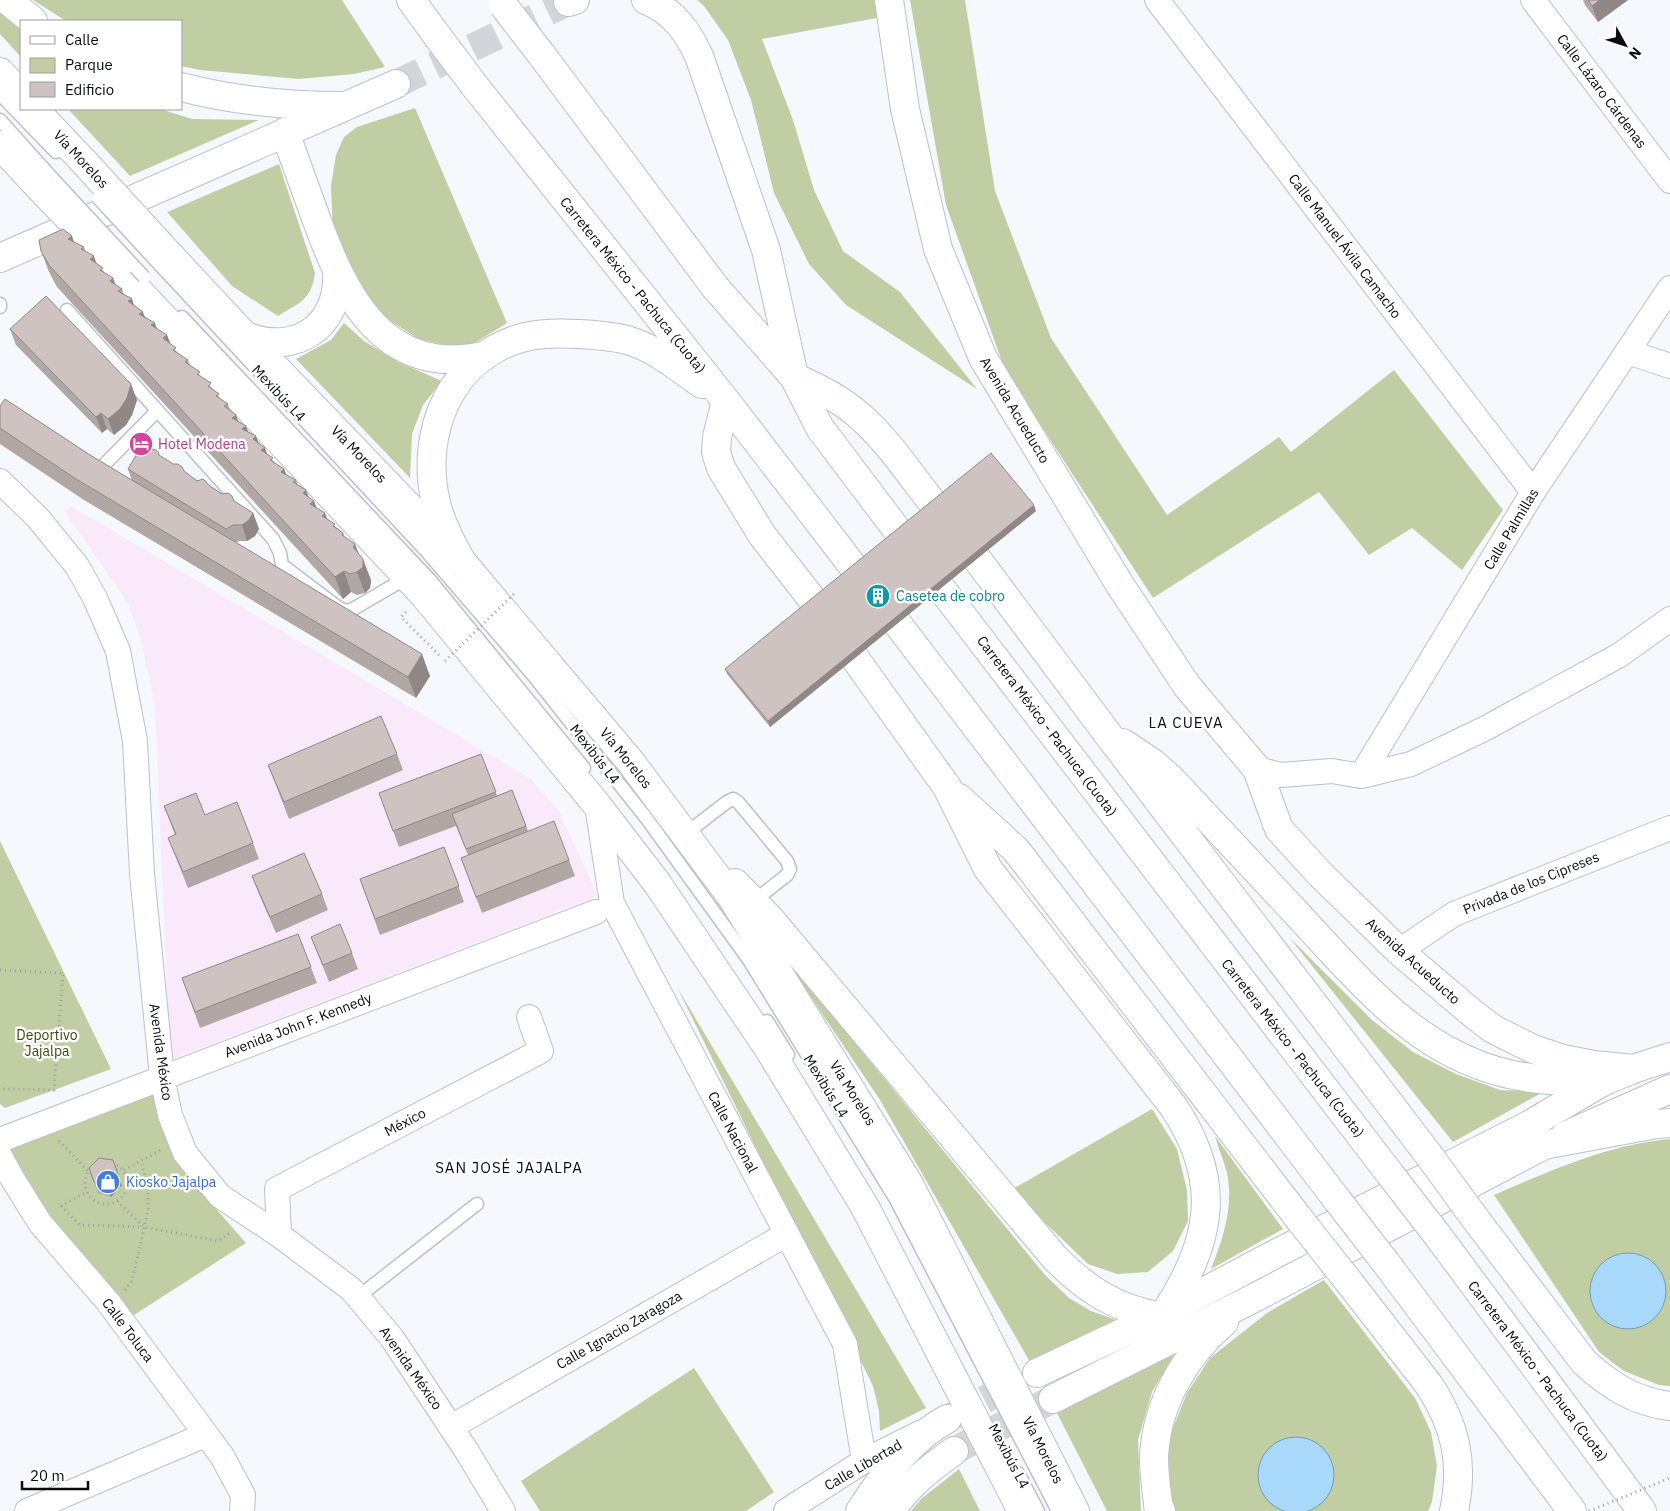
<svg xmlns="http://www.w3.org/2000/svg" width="1670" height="1511" viewBox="0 0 1670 1511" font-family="'IBM Plex Sans',sans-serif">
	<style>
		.education { fill: #f9e9fb }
		.green { fill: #c1cda3 }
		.water { fill: #a8d9fa; stroke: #789bb3 }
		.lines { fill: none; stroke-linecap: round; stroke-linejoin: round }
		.primary-tunnel { stroke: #d2d5da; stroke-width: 28; stroke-dasharray: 28 14; stroke-linecap: butt }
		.motorway-tunnel { stroke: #d2d5da; stroke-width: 28; stroke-dasharray: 28 14; stroke-linecap: butt }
		.service-casing { stroke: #bbc1c9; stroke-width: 15 }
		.minor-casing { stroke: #bbc1c9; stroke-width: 26 }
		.tertiary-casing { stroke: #bbc1c9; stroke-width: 30 }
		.secondary-casing { stroke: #bbc1c9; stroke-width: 30 }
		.primary-casing { stroke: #bbc1c9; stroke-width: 30 }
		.motorway-casing { stroke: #bbc1c9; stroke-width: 30 }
		.path { stroke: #9b9fa3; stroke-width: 3; stroke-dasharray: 1 4; stroke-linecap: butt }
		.service { stroke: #fff; stroke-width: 12 }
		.minor { stroke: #fff; stroke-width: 24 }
		.tertiary { stroke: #fff; stroke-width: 28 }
		.secondary { stroke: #fff; stroke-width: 28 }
		.primary { stroke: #fff; stroke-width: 28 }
		.motorway { stroke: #fff; stroke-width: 28 }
		.service-bridge-casing { stroke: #bbc1c9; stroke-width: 15; stroke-linecap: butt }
		.primary-bridge-casing { stroke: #bbc1c9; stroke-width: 30; stroke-linecap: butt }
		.motorway-bridge-casing { stroke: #bbc1c9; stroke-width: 30; stroke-linecap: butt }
		.path-bridge { stroke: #9b9fa3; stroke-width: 3; stroke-dasharray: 1 4; stroke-linecap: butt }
		.service-bridge { stroke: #fff; stroke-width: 12 }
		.primary-bridge { stroke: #fff; stroke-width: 28 }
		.motorway-bridge { stroke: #fff; stroke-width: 28 }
		.wall { fill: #b1a8a5 }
		.shaded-wall { fill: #908886 }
		.building { fill: #cec3c0; stroke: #908886 }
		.labels { text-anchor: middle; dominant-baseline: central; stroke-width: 5; stroke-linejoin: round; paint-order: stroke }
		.street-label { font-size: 14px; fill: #090b0e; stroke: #fff }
		.hotel-label { font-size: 14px; fill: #b23c85; stroke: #fff; text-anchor: start }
		.culture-label { font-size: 14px; fill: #0d838f; stroke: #fff; text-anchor: start }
		.park-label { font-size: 14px; fill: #3b460d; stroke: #fff }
		.shop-label { font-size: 14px; fill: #366cbe; stroke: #fff; text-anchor: start }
		.neighbourhood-label { font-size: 15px; letter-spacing: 1px; fill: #090b0e; stroke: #fff }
	</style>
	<rect width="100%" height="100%" fill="#f5f9fe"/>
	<!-- education -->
	<polygon class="education" points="71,506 531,779 559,811 598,896 170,1060 155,706 141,640 128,603 65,512"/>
	<!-- green -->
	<g class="green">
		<polygon points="33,0 342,0 385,67 354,74 299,79 200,70 181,66 181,21 66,21"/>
		<polygon points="697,0 874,0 877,18 762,39 793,120 814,190 843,251 900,292 977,389 846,305 809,264 774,193 751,100 728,40 704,6"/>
		<polygon points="910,0 965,0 995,191 1051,338 1167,515 1279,437 1291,452 1394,370 1503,510 1462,570 1412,528 1369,555 1319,492 1153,598 1005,370 946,205"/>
		<polygon points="0,9 21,28 21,57 0,34"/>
		<polygon points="415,108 507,323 468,347 449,346 419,339 384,317 356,286 333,233 331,186 336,155 344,137 357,127"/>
		<polygon points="68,109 160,109 192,119 259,120 130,176"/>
		<path d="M279,164L315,273C311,301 300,302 278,316L232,286L167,212Z"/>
		<polygon points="344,323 364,341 398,362 442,381 423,405 412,434 410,478 296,359 331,340"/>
		<polygon points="0,841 111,1069 5,1108 0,1104"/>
		<polygon points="1289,937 1372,1020 1413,1052 1456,1074 1500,1090 1543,1092 1453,1142"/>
		<polygon points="780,951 1045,1275 1069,1298 1091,1311 1119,1321 1030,1362 880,1100"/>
		<polygon points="677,987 926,1408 880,1431 879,1411 873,1386"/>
		<polygon points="154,1089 210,1202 246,1243 134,1315 95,1277 57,1232 19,1173 10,1145"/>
		<polygon points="1152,1109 1177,1149 1187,1190 1188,1221 1173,1251 1148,1272 1117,1274 1088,1264 1011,1190"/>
		<path d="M1215,1136L1283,1229L1211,1269C1223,1238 1234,1207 1227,1173C1224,1161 1218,1148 1215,1136Z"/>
		<path d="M1670,1139V1386L1659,1385L1624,1371L1599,1352L1494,1195C1552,1170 1607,1145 1670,1139Z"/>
		<polygon points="1324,1280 1415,1398 1431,1432 1437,1466 1432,1502 1428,1511 1174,1511 1165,1485 1169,1438 1187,1393 1210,1358 1267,1313"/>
		<polygon points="1178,1348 1152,1392 1138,1440 1141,1511 1107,1511 1057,1413"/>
		<polygon points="694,1368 774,1492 746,1511 540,1511 521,1481"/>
		<polygon points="959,1469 980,1511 911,1511 921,1499"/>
	</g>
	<!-- water -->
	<g class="water">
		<circle cx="1628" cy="1291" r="38"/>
		<circle cx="1296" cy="1475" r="38"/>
	</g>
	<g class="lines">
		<!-- primary-tunnel -->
		<g class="primary-tunnel">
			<polyline points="947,1419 1024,1379"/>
			<polyline points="954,1451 1053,1399"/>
		</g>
		<!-- motorway-tunnel -->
		<polyline class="motorway-tunnel" points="396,84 568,2"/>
		<!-- service casing -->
		<g class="service-casing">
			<g id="service">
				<polyline points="0,94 56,152"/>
				<polyline points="0,120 53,179"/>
				<polyline points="159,264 428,553 533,675 647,819 749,960 895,1198 1058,1511"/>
				<polyline points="0,304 0,307"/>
				<polyline points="67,310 273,539 280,553 282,565 339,608 347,611 353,609 408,577"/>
				<polyline points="182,317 430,580 584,768"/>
				<polyline points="93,468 98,471 157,411"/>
				<polyline points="684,835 727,802 733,799 738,802 787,861 790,869 787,875 754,901"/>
				<polyline points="767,1021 788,1055"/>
				<polyline points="358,1297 477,1204"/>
				<polyline points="1018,1473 1038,1511"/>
			</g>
		</g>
		<!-- minor casing -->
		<g class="minor-casing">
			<g id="minor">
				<polyline points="1157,0 1533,492"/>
				<polyline points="1533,0 1670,181"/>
				<polyline points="1628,352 1670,366"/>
				<polyline points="0,481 38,518 77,566 95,598 118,651 135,741 142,874 162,1077 170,1115 185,1153 220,1196 279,1235 351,1289 392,1338 466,1450 503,1511"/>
				<polyline points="1257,769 1281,775 1332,771 1361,776 1411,764 1486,728 1618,656 1670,619"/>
				<polyline points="1361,776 1533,492 1670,288"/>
				<polyline points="597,805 612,903 845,1344 864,1461"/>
				<polyline points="1399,951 1454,914 1670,828"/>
				<polyline points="0,1140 596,912"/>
				<polyline points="0,1156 12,1178 40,1223 108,1302 222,1456 243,1495 242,1511"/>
				<polyline points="279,1235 277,1189 541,1051 529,1017"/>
				<polyline points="451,1427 787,1234"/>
				<polyline points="27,1511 205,1435"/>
				<polyline points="786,1511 864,1461 920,1433"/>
			</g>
		</g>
		<!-- tertiary casing -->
		<g class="tertiary-casing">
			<polyline id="tertiary" points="889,0 905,109 938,249 983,358 1120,585 1187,686 1257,769 1279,829 1320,874 1399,951 1472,1013 1493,1029 1533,1049 1563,1059 1594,1065 1633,1069"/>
		</g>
		<!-- secondary casing -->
		<g class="secondary-casing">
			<g id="secondary">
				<polyline points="1602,1082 1633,1069 1670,1057"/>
				<polyline points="1565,1136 1670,1089"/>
			</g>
		</g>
		<!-- primary casing -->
		<g class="primary-casing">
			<g id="primary">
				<polyline points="7,0 33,21"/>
				<polyline points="0,72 21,95"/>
				<path d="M181,87C235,101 287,106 343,106"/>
				<polyline points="34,109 85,163"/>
				<polyline points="0,145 39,187"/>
				<polyline points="162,247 245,336 462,562 630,761 731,896 909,1184 1075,1511"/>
				<polyline points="117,268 424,595 597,805 657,883 770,1051 865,1207 1022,1511"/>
				<path d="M245,336C295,356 340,327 337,272"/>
				<path d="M735,883L770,919L1055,1258C1086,1289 1114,1308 1158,1316"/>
				<polyline points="1037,1373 1158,1316 1277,1253 1529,1125 1602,1082"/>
				<polyline points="1053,1399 1256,1297 1544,1145"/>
				<path d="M860,1511C881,1478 912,1438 947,1419"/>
				<path d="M891,1511C907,1486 930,1468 954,1451"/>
				<path d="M1159,1511C1157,1493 1154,1476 1154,1458C1156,1405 1184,1356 1224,1322"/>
			</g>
		</g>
		<!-- motorway casing -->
		<g class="motorway-casing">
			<g id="motorway">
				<polyline points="411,0 438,37"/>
				<path d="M646,0C673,11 687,30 699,56L766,250L794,376"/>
				<polyline points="568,2 575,0"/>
				<polyline points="541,54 715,287 794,377 820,428 900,534"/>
				<polyline points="474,85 726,401 855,569"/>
				<path d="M285,132C295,161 306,190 316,218C345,298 384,377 484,356"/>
				<polyline points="0,258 396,84"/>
				<path d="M794,377C818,388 841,399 861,417C889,442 911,476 935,506"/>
				<polyline points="726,401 717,437 716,452 721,468 762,535 815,603"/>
				<polyline points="977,559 1107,733 1428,1154"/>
				<path d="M462,562C451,543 441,524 436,503C419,432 451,356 525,337C542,333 560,333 578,334C595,335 614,336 630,341C657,349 679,369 702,384"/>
				<polyline points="941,588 1390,1174"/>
				<polyline points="897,623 1338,1201"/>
				<path d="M854,657L947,787L988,869L1173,1106C1222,1179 1213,1239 1167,1310"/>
				<path d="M1123,743L1154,764L1171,779C1214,825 1257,871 1300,917C1353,974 1404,1037 1479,1065C1517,1080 1561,1082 1602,1082"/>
				<polyline points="959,798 1016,850 1300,1220"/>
				<polyline points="1544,1145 1656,1124 1670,1123"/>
				<path d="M1474,1217L1584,1362C1609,1385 1635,1402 1670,1406"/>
				<polyline points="1438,1236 1642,1511"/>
				<polyline points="1386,1263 1572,1511"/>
				<path d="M1349,1282L1429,1385C1456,1426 1464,1463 1454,1511"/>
				<polyline points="1158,1505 1161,1511"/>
			</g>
		</g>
		<!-- path -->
		<g class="path">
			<polyline points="406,612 401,617 439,655"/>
			<polyline points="0,970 63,973 54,1090 0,1089"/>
			<polyline points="59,1141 88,1171"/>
			<circle cx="106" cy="1183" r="21"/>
			<polyline points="124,1170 161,1150"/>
			<polyline points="117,1201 144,1227 218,1241 232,1232"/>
			<polyline points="61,1206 80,1225 143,1227"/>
			<polyline points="61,1206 87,1192"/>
			<polyline points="125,1290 132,1281 148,1211 148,1187 141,1161"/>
		</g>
		<!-- service -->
		<use href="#service" class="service"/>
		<!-- minor -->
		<use href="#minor" class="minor"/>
		<!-- tertiary -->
		<use href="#tertiary" class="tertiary"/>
		<!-- secondary -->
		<use href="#secondary" class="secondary"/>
		<!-- primary -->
		<use href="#primary" class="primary"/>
		<!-- motorway -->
		<use href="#motorway" class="motorway"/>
		<!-- service-bridge casing -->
		<g class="service-bridge-casing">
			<g id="service-bridge">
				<polyline points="53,179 144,277"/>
				<polyline points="98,198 159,264"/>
			</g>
		</g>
		<!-- primary-bridge casing -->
		<g class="primary-bridge-casing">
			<g id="primary-bridge">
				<polyline points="85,163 162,247"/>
				<polyline points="39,187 117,268"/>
			</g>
		</g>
		<!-- motorway-bridge casing -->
		<g class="motorway-bridge-casing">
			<g id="motorway-bridge">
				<polyline points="503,5 541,54"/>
				<polyline points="438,37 474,85"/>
				<polyline points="1428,1154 1474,1217"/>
				<polyline points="1390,1174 1438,1236"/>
				<polyline points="1338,1201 1386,1263"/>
				<polyline points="1300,1220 1349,1282"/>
			</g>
		</g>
		<!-- path-bridge -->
		<g class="path-bridge">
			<polyline points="445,661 514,594"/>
			<polyline points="1589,1511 1670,1478"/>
		</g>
		<!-- service-bridge -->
		<use href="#service-bridge" class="service-bridge"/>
		<!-- primary-bridge -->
		<use href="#primary-bridge" class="primary-bridge"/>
		<!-- motorway-bridge -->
		<use href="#motorway-bridge" class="motorway-bridge"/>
	</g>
	<!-- wall -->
	<g class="wall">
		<polygon points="1583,0 1628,0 1598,22 1585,5"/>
		<polygon points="74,242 84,247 86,252 105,273 113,278 115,284 122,289 124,295 134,305 157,329 167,335 170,343 178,354 188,360 190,365 213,389 221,400 228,404 230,411 238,421 259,443 265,448 267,454 275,463 284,469 287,475 296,480 298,485 309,498 314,501 316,508 337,528 343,533 345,537 359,554 371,580 370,588 365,593 357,595 351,592 343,599 57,287 49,272 41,251"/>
		<polygon points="10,329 137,400 132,415 126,425 114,435 107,429 102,433 16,345"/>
		<polygon points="0,406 90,455 132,481 128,469 148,451 159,455 197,481 210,486 253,513 259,529 255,536 247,541 239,541 236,543 430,676 416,698 84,500 0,444"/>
		<polygon points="1036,511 770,727 727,674 725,669"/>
		<polygon points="397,754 403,770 289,819 268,765"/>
		<polygon points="481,754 497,796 512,790 528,831 569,860 575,876 482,913 461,858 468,855 456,826 399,847 379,793"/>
		<polygon points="164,806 205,815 253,843 259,859 188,888 168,838 175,835"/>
		<polygon points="444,847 464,902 380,935 360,879"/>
		<polygon points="252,876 322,894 328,910 276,933 258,892"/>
		<polygon points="298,934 317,983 200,1028 182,978"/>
		<polygon points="311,937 352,953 358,969 329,982"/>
		<polygon points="89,1168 122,1185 111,1197 98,1193"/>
	</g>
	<!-- shaded-wall -->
	<g class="shaded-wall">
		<polygon points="1600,0 1628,0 1598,22 1592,6"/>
		<polygon points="72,236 80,258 68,239"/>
		<polygon points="94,256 101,277 90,259"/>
		<polygon points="113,278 121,300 110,281"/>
		<polygon points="132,299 139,320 128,301"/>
		<polygon points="143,312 151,333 139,314"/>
		<polygon points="155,323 162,344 151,325"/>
		<polygon points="167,335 175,357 163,338"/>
		<polygon points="131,384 137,400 132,415 126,425 114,435 108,419"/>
		<polygon points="101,413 107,429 102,433 96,417"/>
		<polygon points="236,415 244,436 232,418"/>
		<polygon points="246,426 254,447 242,429"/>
		<polygon points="256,436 264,457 253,439"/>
		<polygon points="265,448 272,469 261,450"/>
		<polygon points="284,469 292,490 281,472"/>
		<polygon points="306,490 311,503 314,501 322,522 303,493"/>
		<polygon points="1034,505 1036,511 770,727 768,721"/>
		<polygon points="253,513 259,529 255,536 247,541 242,525"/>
		<polygon points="325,513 333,534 322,516"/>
		<polygon points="355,544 363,565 363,559 371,580 370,588 365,593 357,572 353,547"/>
		<polygon points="344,571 351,592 343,599 335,577"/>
		<polygon points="422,654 430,676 416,698 408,677"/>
		<polygon points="113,1160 122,1185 111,1197 107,1186"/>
	</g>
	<!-- building -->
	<g class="building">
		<polygon points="1588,0 1600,0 1592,6"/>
		<polygon points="63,229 72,236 68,239 84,247 81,249 94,256 90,259 103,268 100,270 113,278 110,281 122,289 118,291 132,299 128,301 143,312 139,314 155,323 151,325 167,335 163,338 176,348 173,350 188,360 185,362 200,372 197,374 211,383 208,386 219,394 216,396 228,404 224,406 236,415 232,418 246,426 242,429 256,436 253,439 265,448 261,450 273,458 270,460 284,469 281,472 296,480 293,482 306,490 303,493 314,501 310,504 325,513 322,516 335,524 333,526 343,533 342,535 355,544 353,547 363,559 363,567 357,572 350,574 344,571 335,577 49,265 41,251 39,240"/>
		<polygon points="46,296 131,384 127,398 120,409 108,419 101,413 96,417 10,329"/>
		<polygon points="5,399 90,455 422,654 408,677 76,479 0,428 0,406"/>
		<polygon points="141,447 148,451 153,449 158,451 159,455 173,464 178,464 182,467 184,471 197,481 203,479 210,486 222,494 228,493 232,496 234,501 253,513 249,520 242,525 233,525 226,529 128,469"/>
		<polygon points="991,453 1034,505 768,721 725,669"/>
		<polygon points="381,716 397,754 284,802 268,765"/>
		<polygon points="481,754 496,792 393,831 379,793"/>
		<polygon points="512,790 526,826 466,849 452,814"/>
		<polygon points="196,793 205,815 237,802 253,843 183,872 168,838 176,834 164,806"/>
		<polygon points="554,821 569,860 476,897 461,858"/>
		<polygon points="444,847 459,886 375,919 360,879"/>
		<polygon points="304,853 322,894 270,917 252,876"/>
		<polygon points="340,924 352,953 323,965 311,937"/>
		<polygon points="298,934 311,967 195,1012 182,978"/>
		<polygon points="99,1158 113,1160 118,1174 107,1186 94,1182 89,1168"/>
	</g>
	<!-- icons -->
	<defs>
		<g id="hotel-disc" transform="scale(1.25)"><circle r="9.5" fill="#d1479c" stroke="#fff"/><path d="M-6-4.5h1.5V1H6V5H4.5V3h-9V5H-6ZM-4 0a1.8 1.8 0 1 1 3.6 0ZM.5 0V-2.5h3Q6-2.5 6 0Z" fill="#fff"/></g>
		<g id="building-disc" transform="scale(1.25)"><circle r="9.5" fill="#0f9aa8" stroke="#fff"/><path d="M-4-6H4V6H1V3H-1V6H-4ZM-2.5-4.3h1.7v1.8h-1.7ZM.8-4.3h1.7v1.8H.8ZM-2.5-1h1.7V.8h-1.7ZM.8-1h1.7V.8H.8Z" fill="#fff"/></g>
		<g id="shop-disc" transform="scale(1.25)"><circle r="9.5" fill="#3f7fe0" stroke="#fff"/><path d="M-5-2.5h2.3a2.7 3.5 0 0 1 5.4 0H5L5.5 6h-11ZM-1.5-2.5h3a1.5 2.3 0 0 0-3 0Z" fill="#fff"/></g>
	</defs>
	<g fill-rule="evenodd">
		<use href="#hotel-disc" x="141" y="444"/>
		<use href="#building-disc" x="878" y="596"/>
		<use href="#shop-disc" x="108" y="1182"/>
	</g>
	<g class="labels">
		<!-- street labels -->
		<g class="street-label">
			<text transform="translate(1602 91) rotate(53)">Calle Lázaro Cárdenas</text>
			<text transform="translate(81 159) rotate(47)">Vía Morelos</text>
			<text transform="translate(1345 246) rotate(53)">Calle Manuel Ávila Camacho</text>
			<text transform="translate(633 285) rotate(51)">Carretera México - Pachuca (Cuota)</text>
			<text transform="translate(279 393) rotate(47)">Mexibús L4</text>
			<text transform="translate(1015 410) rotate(59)">Avenida Acueducto</text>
			<text transform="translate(359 454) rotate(46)">Vía Morelos</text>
			<text transform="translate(1511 529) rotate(-59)">Calle Palmillas</text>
			<text transform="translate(1047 726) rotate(53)">Carretera México - Pachuca (Cuota)</text>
			<text transform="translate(595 754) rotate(52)">Mexibús L4</text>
			<text transform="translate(626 758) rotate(51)">Vía Morelos</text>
			<text transform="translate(1531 883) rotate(-22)">Privada de los Cipreses</text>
			<text transform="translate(1413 961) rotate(42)">Avenida Acueducto</text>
			<text transform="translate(298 1025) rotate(-21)">Avenida John F. Kennedy</text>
			<text transform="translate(1293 1048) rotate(52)">Carretera México - Pachuca (Cuota)</text>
			<text transform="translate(161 1052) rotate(82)">Avenida México</text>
			<text transform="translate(826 1086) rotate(58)">Mexibús L4</text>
			<text transform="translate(853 1093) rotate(58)">Vía Morelos</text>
			<text transform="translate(405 1122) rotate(-28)">México</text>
			<text transform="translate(733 1132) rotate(62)">Calle Nacional</text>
			<text transform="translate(128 1330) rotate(53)">Calle Toluca</text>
			<text transform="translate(619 1330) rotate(-30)">Calle Ignacio Zaragoza</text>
			<text transform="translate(411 1368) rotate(55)">Avenida México</text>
			<text transform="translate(1538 1371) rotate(53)">Carretera México - Pachuca (Cuota)</text>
			<text transform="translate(1043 1450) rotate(63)">Vía Morelos</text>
			<text transform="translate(1009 1456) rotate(62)">Mexibús L4</text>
			<text transform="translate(863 1465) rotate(-30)">Calle Libertad</text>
		</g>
		<!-- hotel labels -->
		<g class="hotel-label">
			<text x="158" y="444">Hotel Modena</text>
		</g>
		<!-- culture labels -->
		<g class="culture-label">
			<text x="896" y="596">Casetea de cobro</text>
		</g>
		<!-- park labels -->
		<g class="park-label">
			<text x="47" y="1035">Deportivo<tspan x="47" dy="16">Jajalpa</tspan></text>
		</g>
		<!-- shop labels -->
		<g class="shop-label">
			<text x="126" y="1182">Kiosko Jajalpa</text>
		</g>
		<!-- neighbourhood labels -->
		<g class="neighbourhood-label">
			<text x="1186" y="722">LA CUEVA</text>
			<text x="509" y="1167">SAN JOSÉ JAJALPA</text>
		</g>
	</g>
	<!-- legend -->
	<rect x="20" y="20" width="162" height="90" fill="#ffffff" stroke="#9d9d9f"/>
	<rect x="30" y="36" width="25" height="8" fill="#ffffff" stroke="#9d9d9f"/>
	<text x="65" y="45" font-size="15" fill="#090b0e">Calle</text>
	<rect x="30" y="58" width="25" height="15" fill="#c1cda3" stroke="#9d9d9f"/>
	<text x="65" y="70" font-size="15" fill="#090b0e">Parque</text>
	<rect x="30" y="82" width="25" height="15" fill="#cec3c0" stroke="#9d9d9f"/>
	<text x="65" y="95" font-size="15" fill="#090b0e">Edificio</text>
	<!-- north arrow -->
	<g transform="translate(1625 45) rotate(130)" stroke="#ffffff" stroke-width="4" paint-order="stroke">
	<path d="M0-4L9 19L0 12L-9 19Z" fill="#090b0e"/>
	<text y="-8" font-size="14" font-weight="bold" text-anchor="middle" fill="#090b0e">N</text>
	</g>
	<!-- scale -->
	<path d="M22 1481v8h66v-8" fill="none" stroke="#090b0e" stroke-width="2.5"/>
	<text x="30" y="1481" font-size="15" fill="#090b0e" stroke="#ffffff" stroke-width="4" paint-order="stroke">20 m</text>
</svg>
